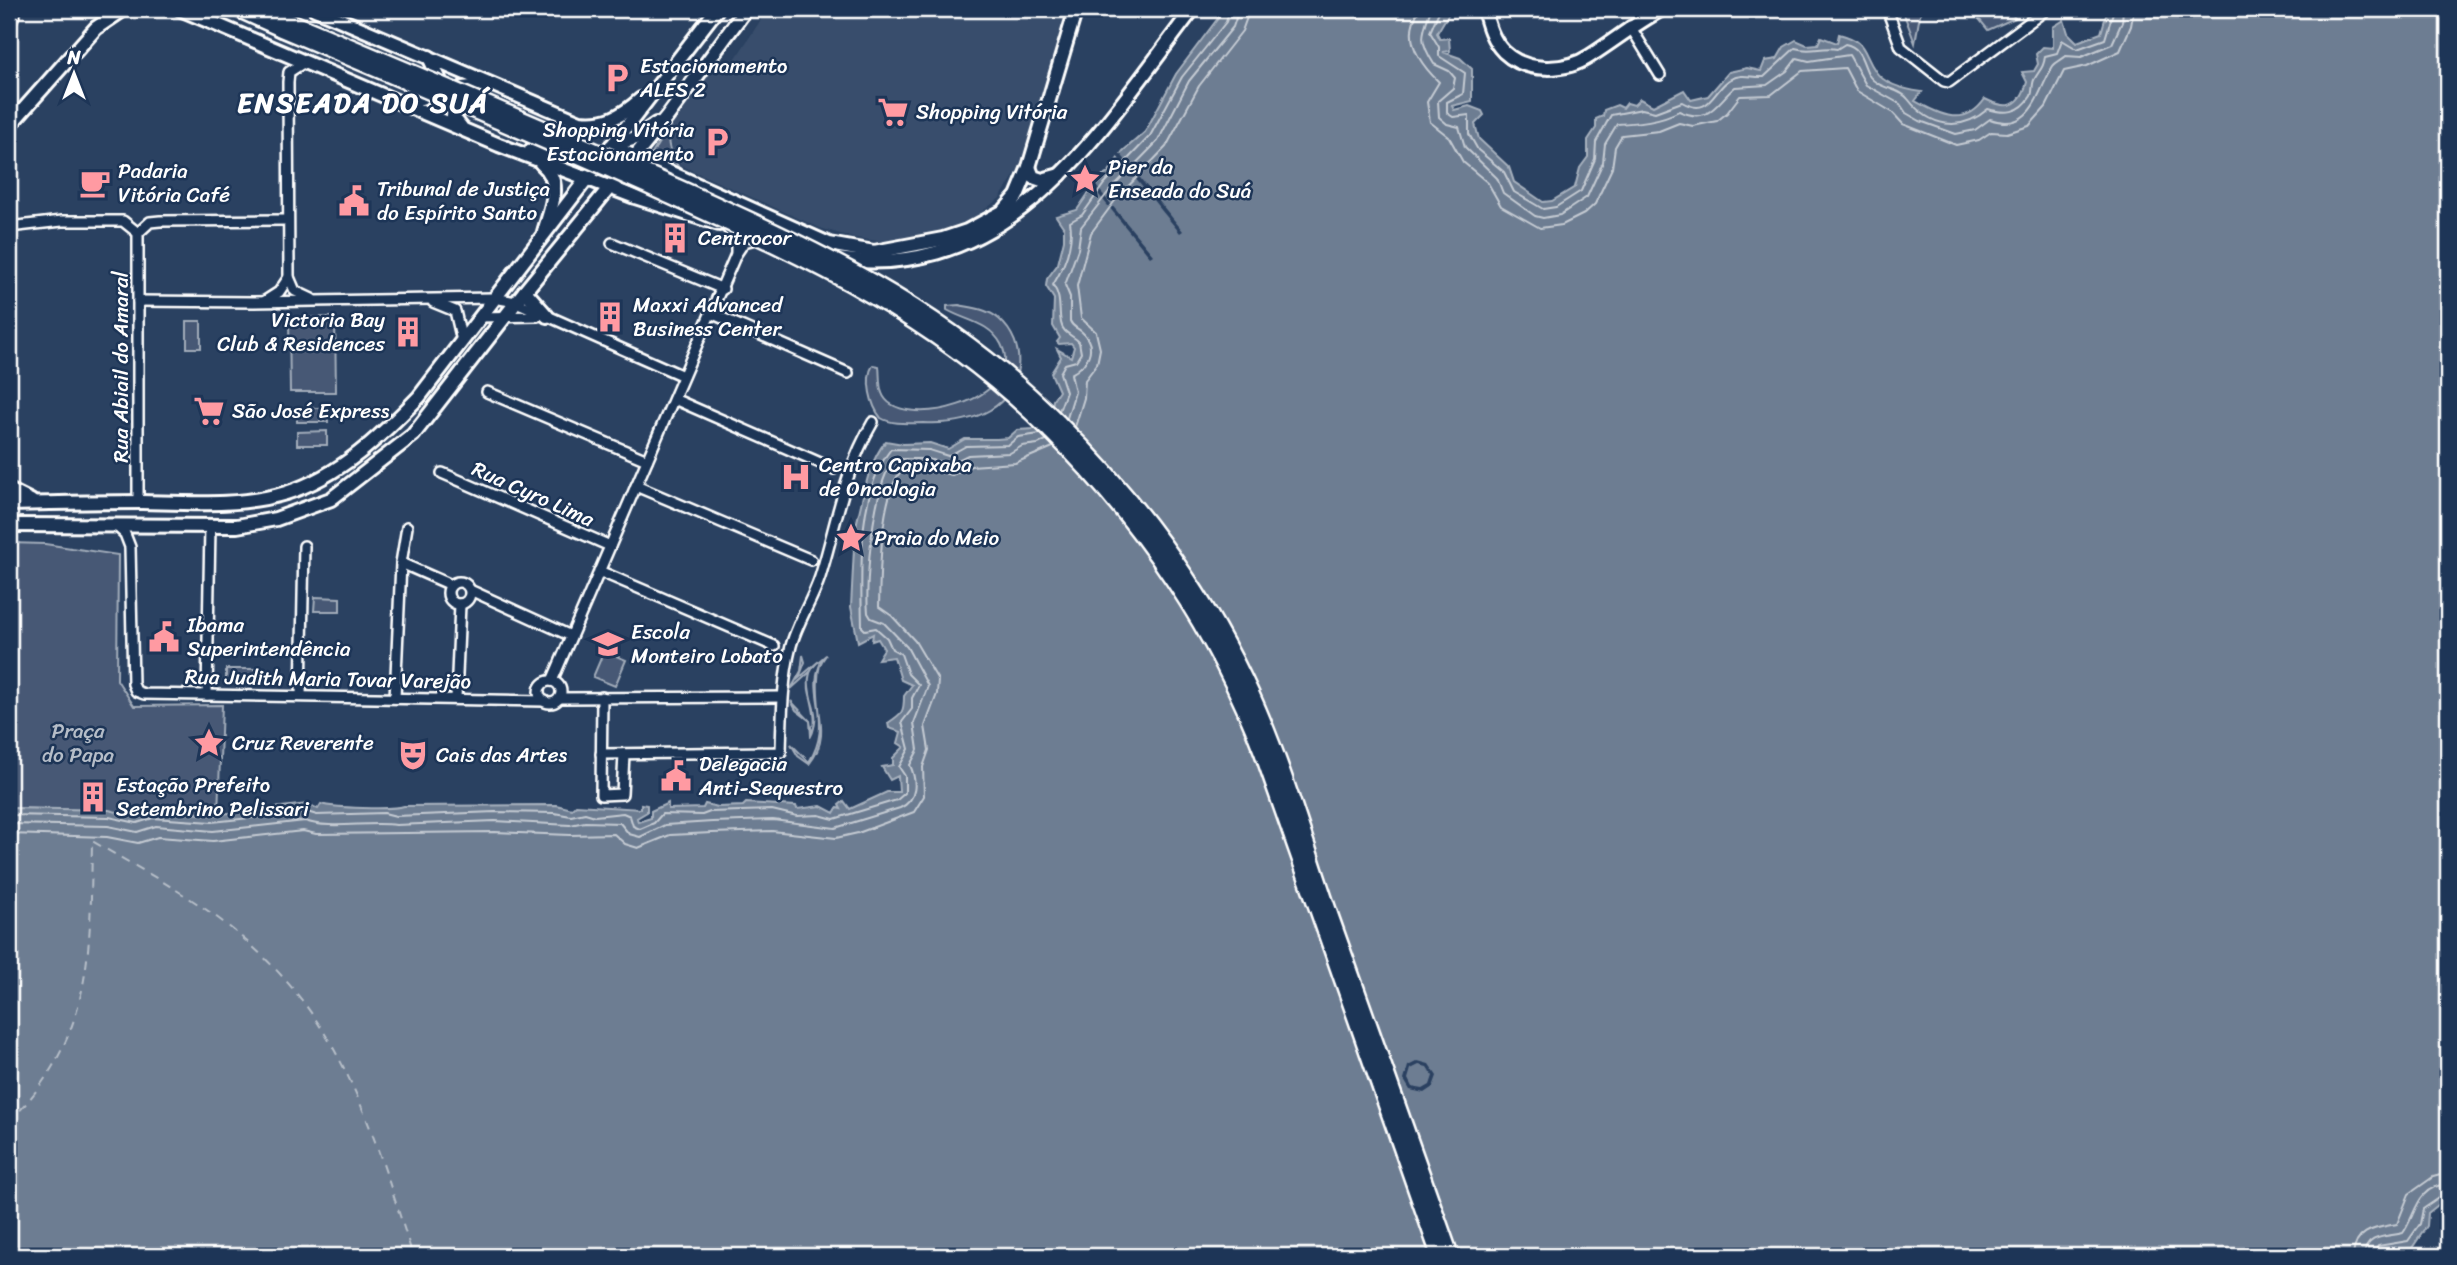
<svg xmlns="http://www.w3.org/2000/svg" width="2457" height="1265" viewBox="0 0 2457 1265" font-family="Sriracha,sans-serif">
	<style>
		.built { fill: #394e6c }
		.green { fill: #465975; stroke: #a2acba; stroke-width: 2 }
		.water { fill: #6d7d92; stroke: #a7b1be; stroke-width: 2 }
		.pier { fill: #2a4161; fill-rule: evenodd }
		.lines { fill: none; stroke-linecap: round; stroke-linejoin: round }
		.shore { stroke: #c5cbd3; stroke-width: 2 }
		.ferry { stroke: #b6bec8; stroke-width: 2; stroke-dasharray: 9 7; stroke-linecap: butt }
		.street-casing { stroke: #fff; stroke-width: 14 }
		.secondary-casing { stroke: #fff; stroke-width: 18 }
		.primary-casing { stroke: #fff; stroke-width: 19 }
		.street { stroke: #1d3557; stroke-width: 9 }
		.secondary { stroke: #1d3557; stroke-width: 12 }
		.primary { stroke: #1d3557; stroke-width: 14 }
		.primary-bridge-casing { stroke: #fff; stroke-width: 19; stroke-linecap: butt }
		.primary-bridge { stroke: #1d3557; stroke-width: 14 }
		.labels { text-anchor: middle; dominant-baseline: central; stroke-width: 5; stroke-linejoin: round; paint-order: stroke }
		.poi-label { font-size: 21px; fill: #fff; stroke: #1d3557; text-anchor: start }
		.street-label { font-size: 21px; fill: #fff; stroke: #1d3557 }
		.park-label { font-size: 21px; fill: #b5bdc8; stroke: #1d3557 }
		.district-label { font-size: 28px; font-weight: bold; letter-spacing: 2px; fill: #fff; stroke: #1d3557 }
	</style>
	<rect width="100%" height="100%" fill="#2a4161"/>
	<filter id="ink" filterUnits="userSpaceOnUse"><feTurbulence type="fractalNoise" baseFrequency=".0143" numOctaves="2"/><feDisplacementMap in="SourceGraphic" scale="14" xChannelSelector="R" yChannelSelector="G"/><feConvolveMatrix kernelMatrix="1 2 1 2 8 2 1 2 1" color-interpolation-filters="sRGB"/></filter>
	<g filter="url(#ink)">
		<!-- built -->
		<polygon class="built" points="768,9 1069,9 1032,134 1021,165 1000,198 968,222 904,244 855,238 820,228 680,165 671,150 669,135 675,117 704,79 736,58"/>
		<!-- green -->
		<g class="green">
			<polygon points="1902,9 1921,9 1915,43"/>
			<polygon points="1980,9 2008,9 2015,18 1988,30 1979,19"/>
			<path d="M672,120C665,139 668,151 679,168L652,154Z"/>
			<path d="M959,305C973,308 988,309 999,319C1028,344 1024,390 990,410C971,421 945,424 923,423C909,423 893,425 881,418C871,406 864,379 873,365L879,366C880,374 879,386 882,393C897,434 1030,400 1001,344C989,322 966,321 947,310V306Z"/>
			<polygon points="335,317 336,392 290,392 289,318"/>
			<rect x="187" y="321" width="14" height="27"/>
			<polygon points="297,408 327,408 328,422 297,422"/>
			<polygon points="327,431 327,445 297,445 297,432"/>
			<polygon points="9,543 45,544 118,555 117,680 134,706 222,705 218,814 151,810 137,817 87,810 9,808"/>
			<polygon points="315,597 340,598 340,611 314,611"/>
			<polygon points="604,651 626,660 615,686 593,677"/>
			<path d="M803,655L805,662L799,678L826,655C799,688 840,728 809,764L798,756L791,744L809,762C832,726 810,700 821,660C792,678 825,711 811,736L810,721L796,710L791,701L810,721L812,733C823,708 803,699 810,672L791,689L801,671Z"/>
			<polygon points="226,669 257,669 257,684 226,683"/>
		</g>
		<!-- water -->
		<path class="water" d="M1225,9H1447L1449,13L1437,33L1440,39L1449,38L1450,51L1443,52L1460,58L1472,69V101L1452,106L1454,110L1469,106L1482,111L1484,115L1475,124L1479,139L1509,167L1514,182L1543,202L1552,201L1575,187L1580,168L1588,157V140L1596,128V119L1603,116L1604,110L1617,105L1623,108L1627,103L1634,105L1640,99L1653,106L1684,90L1691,100L1708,96L1729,72L1747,68L1761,71L1765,61L1777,59L1784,47L1796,40L1807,45L1818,44L1821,37L1837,43L1839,34C1869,42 1861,51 1876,72C1885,85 1908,90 1922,92L1915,101C1941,115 1965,128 1985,99C2007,110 2020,108 2027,82L2022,72L2034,71L2038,64L2036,54L2043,47L2053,48V27L2064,20L2068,33L2077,42L2101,33L2108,9H2448V1197L2428,1213L2427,1226L2412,1248L2377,1253L2376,1256H9V808L109,810L137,817L151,810L212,815L308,804L318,809L321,804C333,808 393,810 404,806L556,805L572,809L576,805L641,809V804L647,805V812L637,818L638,822L651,818V811L668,803V809L703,808L705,804L718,807L743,806L746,803L796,806L797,809L821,806L834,813L837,808L841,809L839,805L844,801L850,809L887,792H899L898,776L890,780L882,767L893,765V758L904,747L898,743L901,732L889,728L888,723C903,713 904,712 904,696L912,685L901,680L894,657L878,659L884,649L878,639L872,641L873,634L858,642L851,607L855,529C863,501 866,465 886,441L903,444L930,443L948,449L965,439H997L1008,438L1017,430L1035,429L1037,422L1051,415L1053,400L1059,391L1051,373L1061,357L1057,349L1071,357L1074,347L1071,343L1059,344L1057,342L1060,338L1053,326L1054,299L1046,286L1047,279L1058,264L1064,240V228L1056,216L1077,210L1099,178L1108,173L1123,151L1145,132L1176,74Z"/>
		<!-- pier -->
		<g class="pier">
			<polygon points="1119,152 1183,231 1180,233 1116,155"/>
			<polygon points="1092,181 1153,255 1150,257 1090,184"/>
			<path d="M1418,1061L1429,1064L1437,1076L1433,1087L1424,1093L1410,1090L1404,1080L1408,1066ZM1419,1065L1427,1067L1433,1076L1430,1085L1423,1089L1412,1087L1408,1079L1411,1069Z"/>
		</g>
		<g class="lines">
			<!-- shore -->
			<g class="shore">
				<path d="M1420,9C1401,36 1419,63 1439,82L1427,102L1430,122L1449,137L1463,162L1488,183L1501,206L1540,228L1562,225L1584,214L1595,204L1612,168L1615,147L1622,135L1659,131L1679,123L1693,126L1717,121L1727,113L1740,96L1771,95L1802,71L1845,68L1857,91L1892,112L1903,124L1956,145L1979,140L1991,132L2007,133L2029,126L2046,107L2064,71L2087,66L2120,51L2131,26L2134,9"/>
				<path d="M1431,9C1422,34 1418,39 1434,64L1449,71L1455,78L1453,88L1438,101L1439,117L1447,124L1459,127L1465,147L1497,178L1503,193L1535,216L1543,218L1560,215L1587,197L1603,162L1605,144L1617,124C1637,123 1661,121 1679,111C1710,125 1716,103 1735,87L1767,85L1787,71L1797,58L1809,61L1849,55L1866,85L1900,104L1906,113L1920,121L1956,134L1975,130L1990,119C2032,134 2037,92 2053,66C2056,62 2063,59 2066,56L2081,57L2112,44L2122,22L2123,9"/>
				<path d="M1440,9L1430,32L1439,47V56L1465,73L1463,94L1447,102V113L1453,117L1469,115V134L1478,150L1504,172L1514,192L1543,209L1556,207L1581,191L1595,159L1596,142L1611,115L1642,109L1655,112L1682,102C1711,119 1713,88 1731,79C1742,73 1752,78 1764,77L1795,48C1811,53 1822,46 1837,49L1845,44C1863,47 1862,65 1870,77C1879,89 1900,88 1908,99C1930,127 1960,133 1988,109C2005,114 2020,114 2031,96C2033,91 2032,84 2034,80C2039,70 2044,68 2045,56L2057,53L2062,40L2077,49L2105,39L2114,9"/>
				<path d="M1059,411L1066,392L1060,373L1065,364L1076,361L1081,353L1079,342C1073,335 1063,334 1061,323C1058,307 1062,299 1053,285C1064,267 1074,244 1070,222L1082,215L1104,184L1150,136L1182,77L1226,22L1230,9"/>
				<path d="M1067,418L1075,392L1071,374C1086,366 1099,348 1082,332C1077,327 1073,328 1070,321V297L1065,285L1078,249L1081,227L1110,190L1158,141L1189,81L1233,27L1239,9"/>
				<polyline points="1075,427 1084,398 1085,380 1097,364 1100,349 1096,332 1081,318 1077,286 1091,233 1117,198 1166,147 1199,86 1242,31 1250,9"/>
				<path d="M9,815L109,817L137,823L153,818L212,822L307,812L317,815L384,813L396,816L495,812L554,813L571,816L585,813L595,816L623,813L630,816L633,826L640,829L654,823L662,814L702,815L710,812L772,810L797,816L819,815L834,819L897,800L905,793V776L899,767L909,749L902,722L912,709V698L919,685L908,674L901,654L892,649L887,638L876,628L865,630L862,627C861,574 856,493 891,449L929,450L948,456L966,446L1008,445L1018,437L1040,434"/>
				<path d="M9,824L108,826L137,832L156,826L213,831L305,821C329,830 369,821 396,825L495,821L570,825L585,822L620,823L629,834L640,837L665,825L712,822L773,820L835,828L900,808C918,800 917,781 910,765L918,750L914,723L928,686L907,647L884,623L871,618L868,613C865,582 873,481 895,459H927L950,464L968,455L1010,453L1022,446L1038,444L1046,440"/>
				<path d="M9,834L107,837L138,843L158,837L213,841L303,831L316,834L495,832L570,835L614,834L625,844L638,848L670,835L712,833L772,831L836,838L858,833L914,812L924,796L923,767L929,750L925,726L937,694L938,680L915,641L892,616L879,607C880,573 880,497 901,471L925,469L952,475L971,466L1015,463L1053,447"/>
				<path d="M2353,1256C2355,1229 2376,1228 2397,1224L2409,1194L2433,1177L2448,1173"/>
				<path d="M2364,1256C2366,1234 2386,1237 2403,1233C2416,1215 2416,1186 2448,1184"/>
				<polyline points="2373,1256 2378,1246 2408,1241 2420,1224 2423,1209 2448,1192"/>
			</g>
			<!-- ferry -->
			<path class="ferry" d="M9,1122C94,1036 90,954 92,841C136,867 183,891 223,922C342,1013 369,1121 413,1256"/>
			<!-- street casing -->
			<g class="street-casing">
				<g id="street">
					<polyline points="1887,9 1901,47 1944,81 1949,82 2047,9"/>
					<polyline points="1630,26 1660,75"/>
					<polyline points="303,63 289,72 288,82 289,277 295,291 312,299"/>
					<polyline points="725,226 736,237 736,252"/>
					<polyline points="9,227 62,221 123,221 138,233"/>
					<polyline points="138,233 138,502"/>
					<polyline points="138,233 150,222 160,221 287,220"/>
					<polyline points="612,243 723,289"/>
					<polyline points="138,301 254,302 494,298 516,302 683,376"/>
					<polyline points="265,301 279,292 289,277"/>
					<polyline points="433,302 455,311 462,341"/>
					<polyline points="713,314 848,373"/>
					<polyline points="480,317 538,316"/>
					<polyline points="487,392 647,460"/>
					<polyline points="674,399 834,469"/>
					<polyline points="442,473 610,546"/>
					<polyline points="636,486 811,560"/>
					<polyline points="115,525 125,534 130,547 133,684 136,691 144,694 545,701"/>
					<polyline points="401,563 451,585"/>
					<polyline points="599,571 774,646"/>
					<circle cx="459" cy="593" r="11"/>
					<polyline points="470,590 571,636"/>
					<polyline points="552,681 736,254 744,242 759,238"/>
					<circle cx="550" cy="692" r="11"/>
					<polyline points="207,695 210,527"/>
					<polyline points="301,696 304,546"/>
					<polyline points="602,697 601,795 622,794 624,754"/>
					<polyline points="395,698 401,563 407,527"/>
					<polyline points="456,698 460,604"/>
					<polyline points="560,698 782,697"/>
					<path d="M601,754L781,752C782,717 782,681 791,646C797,623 812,601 820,577C837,522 843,473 873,422"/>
				</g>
			</g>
			<!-- secondary casing -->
			<g class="secondary-casing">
				<g id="secondary">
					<polyline points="180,9 499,145 635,197 719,224"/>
					<path d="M315,9L580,122C606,125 622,116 641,99"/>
					<path d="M1484,9C1488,25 1492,40 1504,52C1526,73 1566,72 1590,56C1615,40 1636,23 1662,9"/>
					<path d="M405,102C423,99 431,96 439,78L429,57"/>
					<polyline points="9,126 96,28 124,9"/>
					<polyline points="461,127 453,117 454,97 463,88 488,85"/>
					<polyline points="613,145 636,138 656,124"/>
					<polyline points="611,146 829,244 874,252 943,239 967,231 1004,211 1017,196 1029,167 1076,9"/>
					<polyline points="531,150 572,155"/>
					<path d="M541,163C564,182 551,207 544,232"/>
					<polyline points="1029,167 1033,177 1042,180 1060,175"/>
					<path d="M830,258C1010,287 1099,131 1193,9"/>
					<polyline points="525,291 547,316"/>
					<polyline points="9,490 31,501"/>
					<path d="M9,504C53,503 98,502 142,502C190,503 240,507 286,493C340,476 381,436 419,397L717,9"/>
					<polyline points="9,525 237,526 276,519 331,499 413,435 525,291 667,117 746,9"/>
				</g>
			</g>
			<!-- primary casing -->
			<g class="primary-casing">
				<g id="primary">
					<polyline points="237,9 281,29"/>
					<polyline points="265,9 285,19"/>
					<polyline points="9,20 14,9"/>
					<path d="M1058,422C1133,495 1199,584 1244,678C1281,754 1303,837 1331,917C1371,1030 1412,1143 1451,1256"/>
					<path d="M1050,431C1142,522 1216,631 1262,752L1439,1256"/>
				</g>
			</g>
			<!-- street -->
			<use href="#street" class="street"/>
			<!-- secondary -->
			<use href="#secondary" class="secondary"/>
			<!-- primary -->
			<use href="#primary" class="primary"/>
			<!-- primary-bridge casing -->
			<g class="primary-bridge-casing">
				<g id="primary-bridge">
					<path d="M285,19C412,72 539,125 664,181C812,247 942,305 1058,422"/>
					<path d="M281,29C409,83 538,137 665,194C810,260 935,316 1050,431"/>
				</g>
			</g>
			<!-- primary-bridge -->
			<use href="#primary-bridge" class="primary-bridge"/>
		</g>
	</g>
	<!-- icons -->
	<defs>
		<g id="parking-bare" transform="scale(2.415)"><path d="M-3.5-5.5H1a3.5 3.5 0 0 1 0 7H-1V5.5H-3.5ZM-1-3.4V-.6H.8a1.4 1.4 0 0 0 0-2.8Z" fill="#ff9aa2" stroke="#1d3557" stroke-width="2.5" paint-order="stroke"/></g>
		<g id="supermarket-bare" transform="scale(2.415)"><path d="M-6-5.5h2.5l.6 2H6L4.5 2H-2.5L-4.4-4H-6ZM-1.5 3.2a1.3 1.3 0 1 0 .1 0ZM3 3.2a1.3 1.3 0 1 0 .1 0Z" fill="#ff9aa2" stroke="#1d3557" stroke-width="2.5" paint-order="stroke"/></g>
		<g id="sight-bare" transform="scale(2.415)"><path d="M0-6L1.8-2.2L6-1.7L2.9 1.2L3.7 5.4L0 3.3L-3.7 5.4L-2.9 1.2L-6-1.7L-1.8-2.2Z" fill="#ff9aa2" stroke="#1d3557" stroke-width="2.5" paint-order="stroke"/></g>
		<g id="cafe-bare" transform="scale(2.415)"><path d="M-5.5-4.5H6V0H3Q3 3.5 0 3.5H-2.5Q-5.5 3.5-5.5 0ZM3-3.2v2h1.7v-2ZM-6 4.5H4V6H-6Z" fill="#ff9aa2" stroke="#1d3557" stroke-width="2.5" paint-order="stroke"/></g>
		<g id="civic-bare" transform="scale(2.415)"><path d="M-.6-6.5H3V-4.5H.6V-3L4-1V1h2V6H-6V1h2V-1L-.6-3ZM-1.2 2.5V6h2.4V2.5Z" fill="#ff9aa2" stroke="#1d3557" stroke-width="2.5" paint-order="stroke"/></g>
		<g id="building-bare" transform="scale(2.415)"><path d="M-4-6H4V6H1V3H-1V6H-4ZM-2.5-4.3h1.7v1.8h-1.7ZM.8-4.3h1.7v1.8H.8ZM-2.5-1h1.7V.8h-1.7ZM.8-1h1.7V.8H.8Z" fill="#ff9aa2" stroke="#1d3557" stroke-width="2.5" paint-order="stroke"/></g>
		<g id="hospital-bare" transform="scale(2.415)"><path d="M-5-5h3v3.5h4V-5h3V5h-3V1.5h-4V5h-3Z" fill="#ff9aa2" stroke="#1d3557" stroke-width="2.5" paint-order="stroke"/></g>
		<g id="school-bare" transform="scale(2.415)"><path d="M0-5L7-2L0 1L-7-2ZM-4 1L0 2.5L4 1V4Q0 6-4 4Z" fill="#ff9aa2" stroke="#1d3557" stroke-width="2.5" paint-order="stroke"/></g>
		<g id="theatre-bare" transform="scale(2.415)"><path d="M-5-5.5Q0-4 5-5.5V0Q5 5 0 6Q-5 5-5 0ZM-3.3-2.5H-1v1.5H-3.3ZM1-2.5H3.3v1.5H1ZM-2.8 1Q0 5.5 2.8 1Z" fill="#ff9aa2" stroke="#1d3557" stroke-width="2.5" paint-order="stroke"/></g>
	</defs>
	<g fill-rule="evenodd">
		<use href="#parking-bare" x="617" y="78"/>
		<use href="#supermarket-bare" x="893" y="112"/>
		<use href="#parking-bare" x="717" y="142"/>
		<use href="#sight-bare" x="1085" y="179"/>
		<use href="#cafe-bare" x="95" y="183"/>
		<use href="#civic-bare" x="354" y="201"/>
		<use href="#building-bare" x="675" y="238"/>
		<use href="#building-bare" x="610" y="317"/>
		<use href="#building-bare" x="408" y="332"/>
		<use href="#supermarket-bare" x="209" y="411"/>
		<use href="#hospital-bare" x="796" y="477"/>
		<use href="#sight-bare" x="851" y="538"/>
		<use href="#civic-bare" x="164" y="637"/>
		<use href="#school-bare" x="608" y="644"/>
		<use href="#sight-bare" x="209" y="743"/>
		<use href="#theatre-bare" x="413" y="755"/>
		<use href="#civic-bare" x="676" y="776"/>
		<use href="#building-bare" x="93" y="797"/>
	</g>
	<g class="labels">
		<!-- poi labels -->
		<g class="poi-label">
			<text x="640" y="66">Estacionamento<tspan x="640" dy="24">ALES 2</tspan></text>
			<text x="916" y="112">Shopping Vitória</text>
			<text x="694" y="130" text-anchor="end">Shopping Vitória<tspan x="694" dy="24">Estacionamento</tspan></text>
			<text x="1108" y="167">Pier da<tspan x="1108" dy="24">Enseada do Suá</tspan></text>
			<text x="118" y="171">Padaria<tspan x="118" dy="24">Vitória Café</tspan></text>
			<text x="377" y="189">Tribunal de Justiça<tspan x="377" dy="24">do Espírito Santo</tspan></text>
			<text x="698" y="238">Centrocor</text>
			<text x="633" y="305">Maxxi Advanced<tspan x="633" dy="24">Business Center</tspan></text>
			<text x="385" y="320" text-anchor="end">Victoria Bay<tspan x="385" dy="24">Club &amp; Residences</tspan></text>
			<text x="232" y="411">São José Express</text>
			<text x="819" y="465">Centro Capixaba<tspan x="819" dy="24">de Oncologia</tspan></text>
			<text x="874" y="538">Praia do Meio</text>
			<text x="187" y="625">Ibama<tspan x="187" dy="24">Superintendência</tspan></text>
			<text x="631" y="632">Escola<tspan x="631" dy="24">Monteiro Lobato</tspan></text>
			<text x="232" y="743">Cruz Reverente</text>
			<text x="436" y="755">Cais das Artes</text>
			<text x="699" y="764">Delegacia<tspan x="699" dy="24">Anti-Sequestro</tspan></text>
			<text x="116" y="785">Estação Prefeito<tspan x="116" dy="24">Setembrino Pelissari</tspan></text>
		</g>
		<!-- street labels -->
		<g class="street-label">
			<text transform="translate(121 367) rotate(-90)">Rua Abiail do Amaral</text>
			<text transform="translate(533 494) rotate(24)">Rua Cyro Lima</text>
			<text transform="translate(328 679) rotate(1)">Rua Judith Maria Tovar Varejão</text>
		</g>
		<!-- park labels -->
		<g class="park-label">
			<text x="78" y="731">Praça<tspan x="78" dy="24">do Papa</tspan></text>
		</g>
		<!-- district labels -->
		<g class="district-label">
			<text x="363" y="102">ENSEADA DO SUÁ</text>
		</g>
	</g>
	<!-- margin -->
	<rect width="2457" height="1265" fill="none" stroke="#1d3557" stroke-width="35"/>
	<rect x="18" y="18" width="2422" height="1230" fill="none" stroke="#fff" stroke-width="2.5" filter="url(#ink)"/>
	<!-- north arrow -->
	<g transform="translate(74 74)" stroke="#1d3557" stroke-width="5" paint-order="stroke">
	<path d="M0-5L12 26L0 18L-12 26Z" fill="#ffffff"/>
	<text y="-10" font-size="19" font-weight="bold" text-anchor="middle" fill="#ffffff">N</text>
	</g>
</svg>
